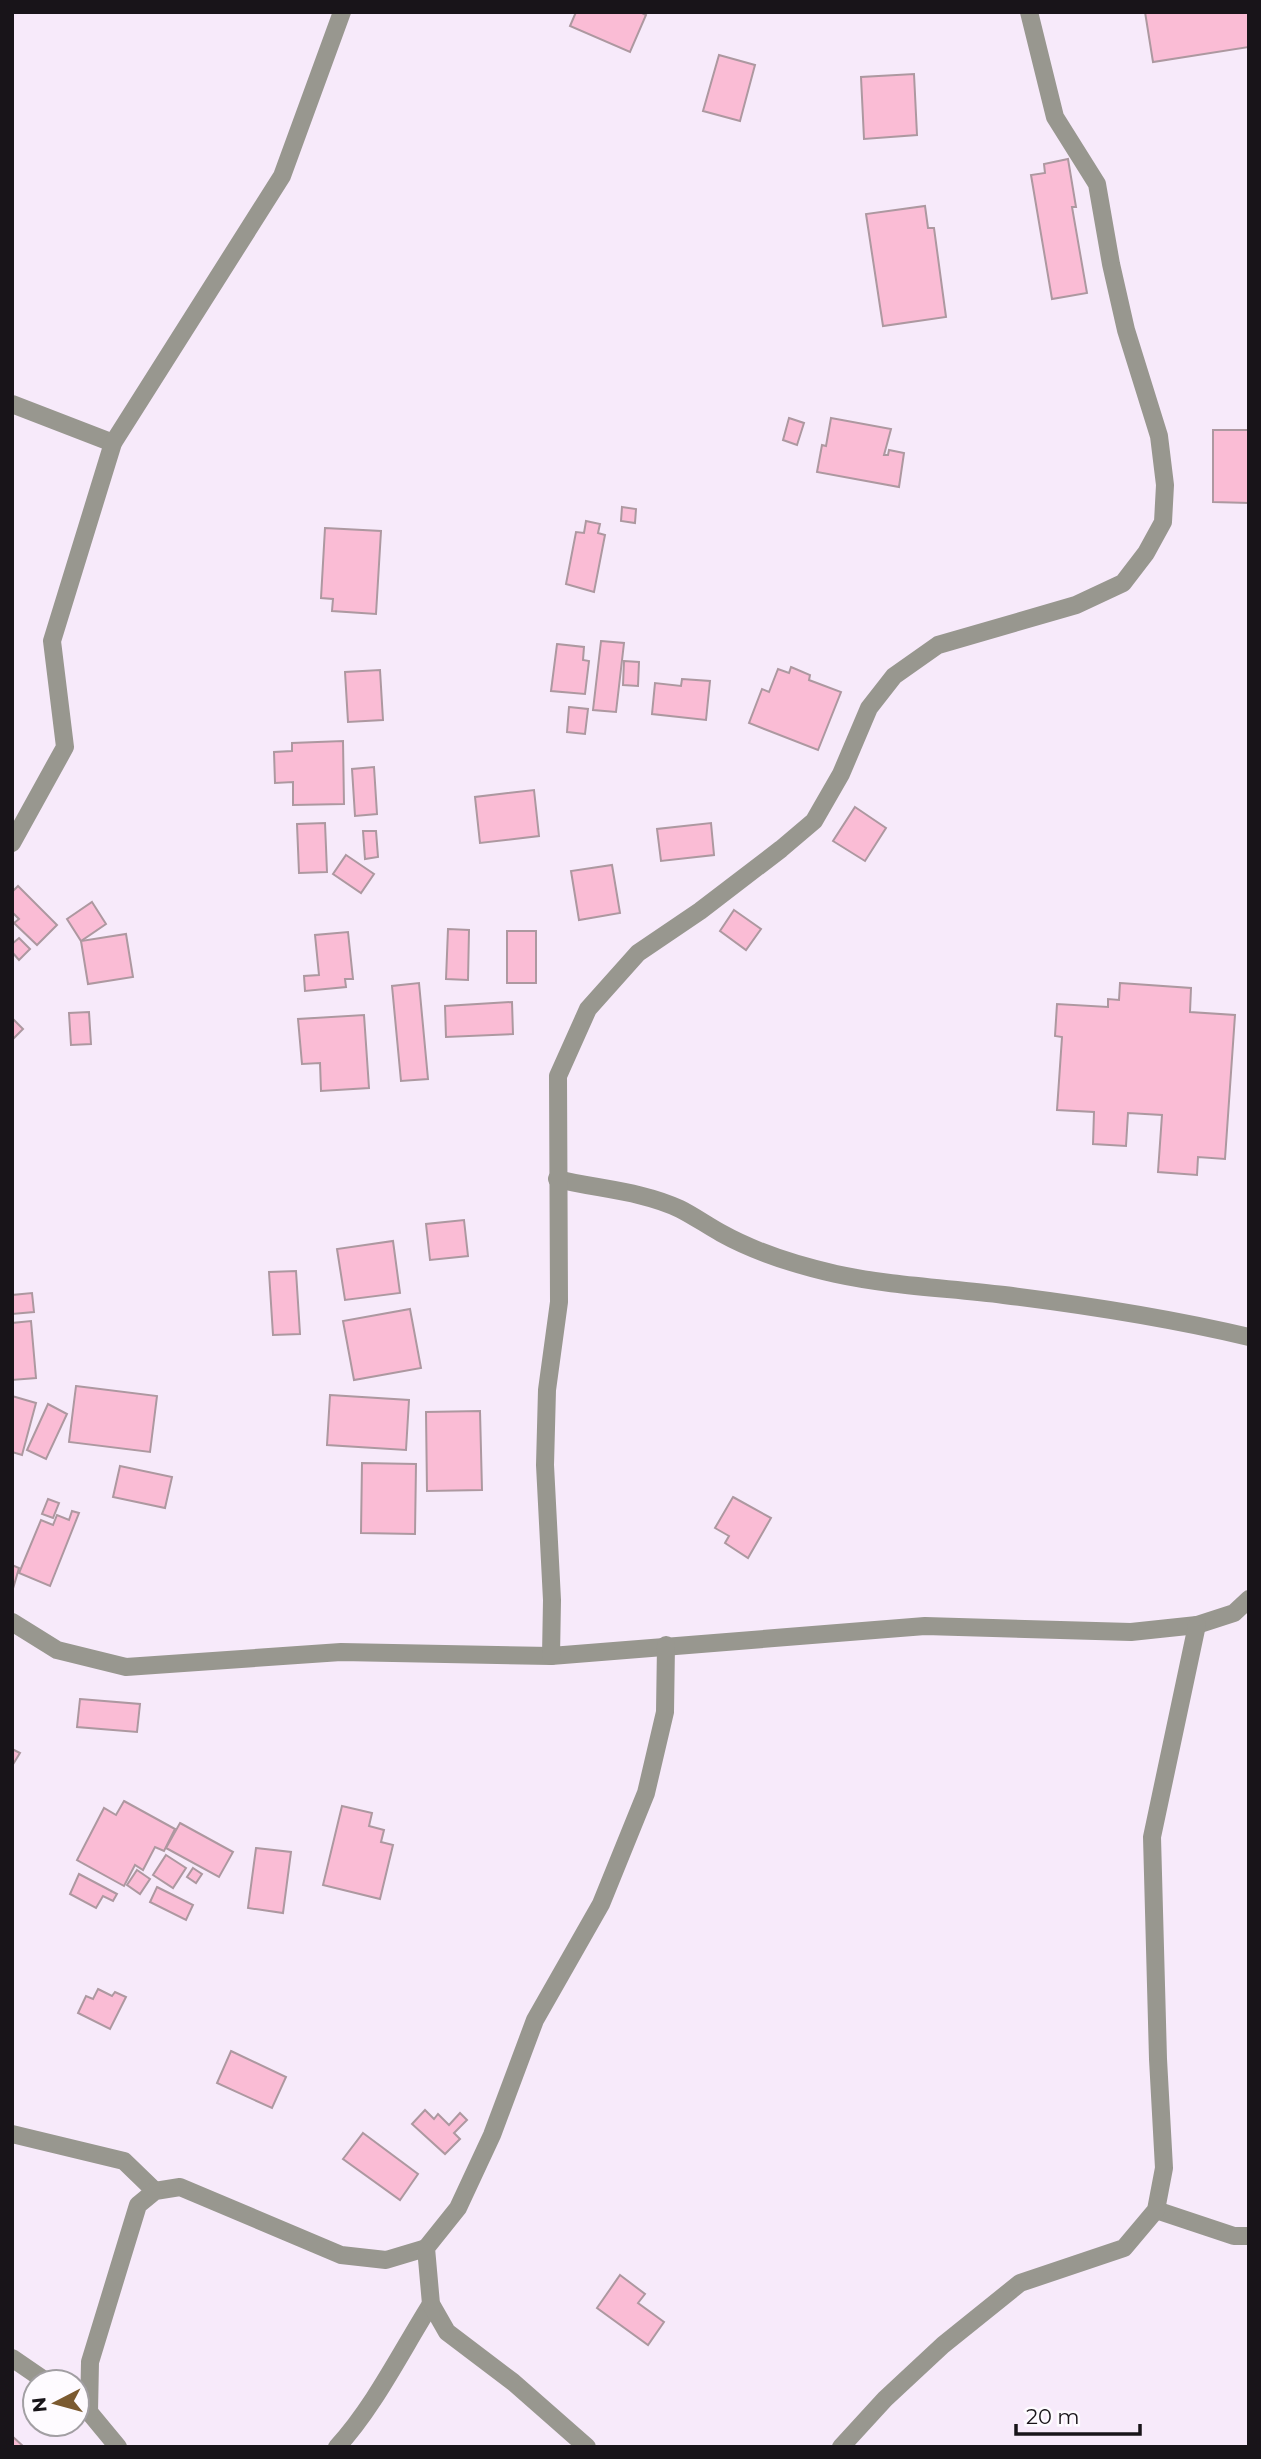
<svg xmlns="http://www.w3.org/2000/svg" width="1261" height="2459" viewBox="0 0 1261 2459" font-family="Montserrat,sans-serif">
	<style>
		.building { fill: #fabcd5; stroke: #ad98a0; stroke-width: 2 }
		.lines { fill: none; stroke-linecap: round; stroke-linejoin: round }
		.minor { stroke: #98978f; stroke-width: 18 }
	</style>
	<rect width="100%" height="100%" fill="#f7eafa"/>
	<!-- building -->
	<g class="building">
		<polygon points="576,12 640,12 646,15 630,52 570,26"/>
		<polygon points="1145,12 1249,12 1249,47 1153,62"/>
		<polygon points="719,55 755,65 740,121 703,111"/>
		<polygon points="914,74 917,135 864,139 861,77"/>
		<polygon points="1068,159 1076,207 1072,207 1087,293 1052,299 1031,175 1045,173 1044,164"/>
		<polygon points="925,206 928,228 934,228 946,317 883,326 866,214"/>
		<polygon points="789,418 804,423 797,445 783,440"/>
		<polygon points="831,418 891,429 884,455 888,455 889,450 904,453 899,487 817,472 822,445 826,446"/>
		<polygon points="1213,430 1249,430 1249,503 1213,502"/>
		<polygon points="622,507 636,509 635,523 621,521"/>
		<polygon points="586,521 600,524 598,533 605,535 594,592 566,584 576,532 584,533"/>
		<polygon points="325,528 381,531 376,614 332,611 333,599 321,598"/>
		<polygon points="601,641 624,643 616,712 593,710"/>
		<polygon points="557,644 584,647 583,660 589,661 585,694 551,691"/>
		<polygon points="624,661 639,662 638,686 623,685"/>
		<polygon points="791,667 810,675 809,680 841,692 818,750 749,723 762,689 769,692 778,669 789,673"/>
		<polygon points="380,670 383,720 348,722 345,672"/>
		<polygon points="682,679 710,681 706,720 652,714 655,683 681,686"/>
		<polygon points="569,707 588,709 585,734 567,732"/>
		<polygon points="343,741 344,804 293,805 293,782 275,783 274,752 292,751 292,743"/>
		<polygon points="374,767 377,814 355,816 352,769"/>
		<polygon points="534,790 539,836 480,843 475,797"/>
		<polygon points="855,807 886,828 865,861 833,841"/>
		<polygon points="325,823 327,872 299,873 297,824"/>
		<polygon points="711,823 714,855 661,861 657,829"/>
		<polygon points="363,831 376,831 378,857 365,859"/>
		<polygon points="346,855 374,874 361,893 333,874"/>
		<polygon points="612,865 620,913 579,920 571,871"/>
		<polygon points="18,886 57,925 37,945 14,923 19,919 12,912 12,892"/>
		<polygon points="92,902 106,924 81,941 67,919"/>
		<polygon points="734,910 761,929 746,950 720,931"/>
		<polygon points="448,929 469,930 468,980 446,979"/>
		<rect x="507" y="931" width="29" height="52"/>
		<polygon points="348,932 353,979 345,979 346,987 305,991 304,976 319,975 315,935"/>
		<polygon points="126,934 133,977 88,984 81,941"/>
		<polygon points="19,938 30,949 19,960 12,952 12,944"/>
		<polygon points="419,983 428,1079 401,1081 392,986"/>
		<polygon points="1120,983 1191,988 1190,1012 1235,1015 1225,1159 1198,1157 1197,1175 1158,1172 1162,1115 1128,1113 1126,1146 1093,1144 1094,1112 1057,1110 1062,1037 1055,1036 1057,1004 1108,1007 1108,999 1119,1000"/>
		<polygon points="512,1002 513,1034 446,1037 445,1006"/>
		<polygon points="89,1012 91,1044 71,1045 69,1013"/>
		<polygon points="364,1015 369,1088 321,1091 320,1063 302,1064 298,1019"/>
		<polygon points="12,1018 23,1029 12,1040"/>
		<polygon points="464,1220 468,1256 430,1260 426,1224"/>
		<polygon points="393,1241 400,1293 345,1300 337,1249"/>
		<polygon points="296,1271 300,1334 273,1335 269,1272"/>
		<polygon points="32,1293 34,1312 12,1314 12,1295"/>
		<polygon points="410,1309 421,1368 354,1380 343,1321"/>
		<polygon points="31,1321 36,1378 12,1380 12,1323"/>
		<polygon points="76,1386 157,1396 150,1452 69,1442"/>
		<polygon points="330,1395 409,1400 406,1450 327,1445"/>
		<polygon points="12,1396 36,1403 22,1455 12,1452"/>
		<polygon points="48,1404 67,1414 46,1459 27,1450"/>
		<polygon points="480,1411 482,1490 427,1491 426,1412"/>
		<polygon points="362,1463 416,1464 415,1534 361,1533"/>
		<polygon points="120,1466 172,1477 165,1508 113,1497"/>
		<polygon points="733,1497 771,1518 748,1558 725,1543 729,1536 715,1528"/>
		<polygon points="48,1499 59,1503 53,1518 42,1514"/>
		<polygon points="72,1511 79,1513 50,1586 19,1573 41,1520 53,1525 57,1515 69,1520"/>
		<polygon points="12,1565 19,1568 12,1592"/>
		<polygon points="80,1699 140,1704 137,1732 77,1727"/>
		<polygon points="12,1749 20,1753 12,1766"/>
		<polygon points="124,1801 175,1829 164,1851 155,1847 143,1870 135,1865 124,1886 77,1860 104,1808 116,1815"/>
		<polygon points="342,1806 372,1813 369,1826 384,1830 381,1842 393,1845 380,1899 323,1885"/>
		<polygon points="180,1823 233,1852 219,1877 166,1848"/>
		<polygon points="256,1848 291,1852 283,1913 248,1908"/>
		<polygon points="166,1855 186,1868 173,1888 153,1875"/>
		<polygon points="193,1868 202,1874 196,1883 187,1877"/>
		<polygon points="137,1870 150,1879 140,1894 127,1885"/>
		<polygon points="79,1874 117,1894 113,1901 103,1896 96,1908 70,1894"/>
		<polygon points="157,1887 193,1905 186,1920 150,1902"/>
		<polygon points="98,1989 112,1996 115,1992 126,1997 110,2029 78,2013 86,1996 93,1999"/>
		<polygon points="231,2051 286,2077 272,2108 217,2083"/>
		<polygon points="425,2110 434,2119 438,2114 449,2125 460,2113 467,2120 454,2133 460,2139 445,2154 412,2124"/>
		<polygon points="363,2133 418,2174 400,2200 343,2159"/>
		<polygon points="620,2275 645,2294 638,2303 664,2322 648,2345 597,2308"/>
		<polygon points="12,2436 24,2447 12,2447"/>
	</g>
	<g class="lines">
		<!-- minor -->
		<g class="minor">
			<polyline points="12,404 113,443"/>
			<polyline points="12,843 65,747 52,641 113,443 282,176 342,12"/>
			<path d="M557,1179C598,1189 642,1191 680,1209C694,1216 708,1226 721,1233C757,1253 796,1265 836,1274C891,1286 948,1288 1004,1295C1085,1305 1169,1318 1249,1337"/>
			<polyline points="12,1622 57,1650 126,1667 341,1652 551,1656 925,1626 1131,1632 1197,1625 1234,1613 1249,1599"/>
			<polyline points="551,1656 552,1600 545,1465 547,1390 559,1302 558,1076 588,1009 638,953 700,911 781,849 814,821 841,774 869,708 894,676 938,645 1076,605 1123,583 1146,553 1163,522 1165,485 1159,436 1126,330 1111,264 1097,184 1055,117 1029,12"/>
			<polyline points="12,2134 124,2161 155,2191"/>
			<polyline points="1156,2210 1234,2236 1249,2236"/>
			<polyline points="12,2358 47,2382"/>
			<polyline points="80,2405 89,2412 118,2447"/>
			<polyline points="89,2412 90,2362 138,2205 155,2191 180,2187 341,2255 386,2260 426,2248"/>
			<path d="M337,2447C374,2407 402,2350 431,2304"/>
			<polyline points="587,2447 513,2382 447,2332 431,2304 426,2248 458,2208 492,2135 535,2020 601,1904 646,1793 665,1712 666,1645"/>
			<polyline points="841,2447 885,2399 943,2345 1020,2283 1124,2248 1156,2210 1164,2168 1158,2059 1152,1837 1197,1625"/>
		</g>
	</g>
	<!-- border -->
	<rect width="1261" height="2459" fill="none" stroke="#181419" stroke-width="28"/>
	<!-- north arrow -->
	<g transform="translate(56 2403) rotate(264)"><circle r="33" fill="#fefbff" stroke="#a29fa3" stroke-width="2"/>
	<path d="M0-5L12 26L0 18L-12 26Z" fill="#7b5a30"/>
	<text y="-10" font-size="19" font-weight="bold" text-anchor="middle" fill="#181419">N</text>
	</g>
	<!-- scale -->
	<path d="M1016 2424v10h124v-10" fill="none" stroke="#181419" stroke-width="3.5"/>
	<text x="1026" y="2424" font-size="21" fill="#181419" stroke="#fefbff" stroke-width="5" paint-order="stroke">20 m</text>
</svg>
